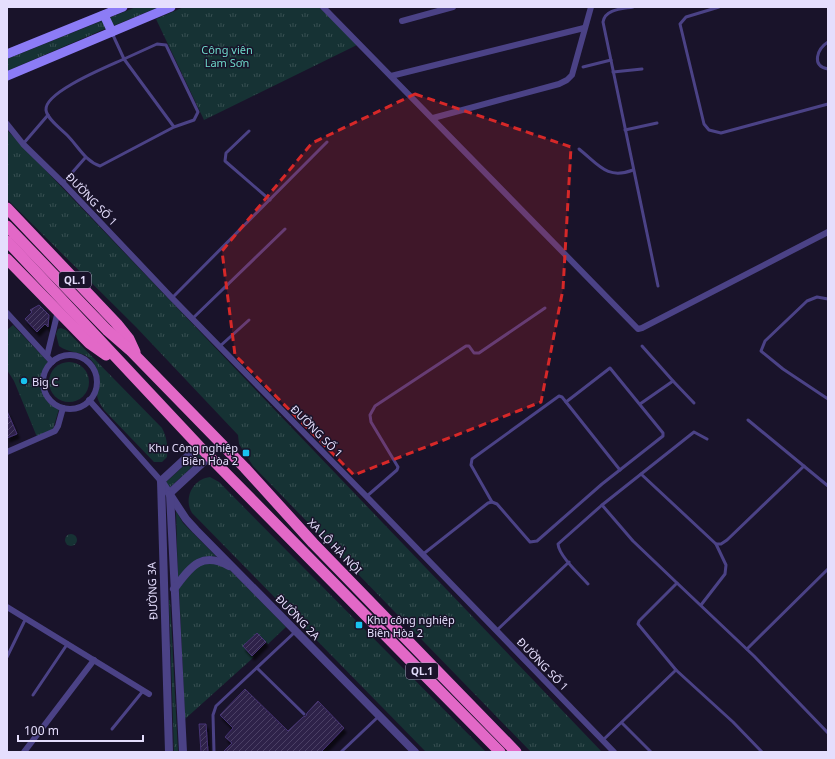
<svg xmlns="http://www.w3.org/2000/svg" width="835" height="759" viewBox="0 0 835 759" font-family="'Noto Sans',sans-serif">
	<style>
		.grass { fill: url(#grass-tufts) }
		.building { fill: url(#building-hatch); stroke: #473474; filter: url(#shadow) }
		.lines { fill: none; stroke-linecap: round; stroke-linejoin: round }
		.service { stroke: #4b4286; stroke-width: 3 }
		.minor { stroke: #4b4286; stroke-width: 6 }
		.tertiary { stroke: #4b4286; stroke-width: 8 }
		.secondary { stroke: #8c7cf6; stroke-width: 9 }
		.trunk { stroke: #e268c7; stroke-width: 11 }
		.marked { fill: #d62828; fill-opacity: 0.2; stroke: #d62828; stroke-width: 3; stroke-dasharray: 8 5; stroke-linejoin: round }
		.poi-dot { fill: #18c3ef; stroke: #19132a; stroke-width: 1.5 }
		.labels { text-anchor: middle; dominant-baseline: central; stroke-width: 3; stroke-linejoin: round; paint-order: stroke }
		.shield { fill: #19132a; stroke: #a8a1be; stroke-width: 1 }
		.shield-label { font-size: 10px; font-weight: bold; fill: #e5defd }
		.park-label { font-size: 11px; fill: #6ed9ca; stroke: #19132a }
		.street-label { font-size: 11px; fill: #e5defd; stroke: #19132a }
		.poi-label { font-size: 11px; fill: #e5defd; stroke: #19132a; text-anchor: start }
	</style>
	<defs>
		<pattern id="grass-tufts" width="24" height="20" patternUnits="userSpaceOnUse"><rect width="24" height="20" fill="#163234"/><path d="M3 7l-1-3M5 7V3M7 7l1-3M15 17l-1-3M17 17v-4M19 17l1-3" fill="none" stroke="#384f52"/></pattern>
		<pattern id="building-hatch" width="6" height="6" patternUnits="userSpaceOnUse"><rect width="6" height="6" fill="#2d204a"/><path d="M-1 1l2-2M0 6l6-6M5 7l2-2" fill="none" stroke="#4b4065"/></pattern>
		<filter id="shadow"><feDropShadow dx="2.5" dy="4.5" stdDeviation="1" flood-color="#0009"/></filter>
	</defs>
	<rect width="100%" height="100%" fill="#19132a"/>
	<!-- grass -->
	<g class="grass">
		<polygon points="136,7 159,7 113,26 109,18"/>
		<polygon points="184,7 319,7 357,45 204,120 156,19"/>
		<polygon points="104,20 107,28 7,71 7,59"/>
		<polygon points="7,130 602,752 531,752 253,466 239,444 238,435 136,327 7,199"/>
		<path d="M13,325L48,362C36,378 39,402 59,409L53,429L37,437L14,381L7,370V330Z"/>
		<path d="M61,328L66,330L162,428C167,437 168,447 167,457L162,462H154L104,410C101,405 97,400 97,394C97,391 99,388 99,385C101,375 96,363 88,357C79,351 68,353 59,346L56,334L58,329Z"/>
		<circle cx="69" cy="382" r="20"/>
		<polygon points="199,452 204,456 169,488 165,483"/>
		<path d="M210,477L219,482L486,752H426L192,513C183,498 193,479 210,477Z"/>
		<polygon points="176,511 183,523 217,557 213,556 178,579"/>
		<circle cx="71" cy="540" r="6"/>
		<polygon points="211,562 229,569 286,627 268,644 257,633 243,646 254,657 185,719 179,588 198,566"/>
		<polygon points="169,600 170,600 178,752 174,752"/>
	</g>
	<!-- building -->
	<g class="building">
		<polygon points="39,305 49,315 48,327 45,324 37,332 25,319 32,312 30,310"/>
		<polygon points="7,411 17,434 7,438"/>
		<polygon points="257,633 266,642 252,656 243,646"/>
		<polygon points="245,689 288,731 303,717 306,716 307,713 318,701 344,728 321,752 223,752 232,743 225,737 233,728 220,715"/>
		<polygon points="199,724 206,724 208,752 201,752"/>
	</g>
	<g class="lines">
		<!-- service -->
		<g class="service">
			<path d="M633,7C622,9 605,9 603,22L658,286"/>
			<polyline points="719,7 686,17 680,24 704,124 709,130 721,133 828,104"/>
			<path d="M112,33L124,59L157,44L166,45L198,112L194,120L174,127L100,166C85,161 78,146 67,135C61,129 47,119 46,110C44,92 109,66 124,59L174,127"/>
			<path d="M828,42C817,49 811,66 828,69"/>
			<polyline points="583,67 611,60"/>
			<polyline points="613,72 642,69"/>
			<polyline points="625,130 657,123"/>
			<polyline points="249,131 226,153 225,161 270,200"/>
			<polyline points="23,144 48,115"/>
			<path d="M579,149C599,165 607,180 633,170"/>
			<polyline points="63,183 85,158"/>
			<polyline points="172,298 327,142"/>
			<polyline points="828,299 817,297 807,301 765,341 761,351 783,369 828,399"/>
			<polyline points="192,319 285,229"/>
			<polyline points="219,347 249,320"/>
			<polyline points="673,381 694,403"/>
			<polyline points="640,404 673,381 642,346"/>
			<polyline points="748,420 828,486"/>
			<polyline points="641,474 716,544 721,544 727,540 804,466"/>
			<polyline points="367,496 397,470 398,467 371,422 370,415 375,406 466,346 469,346 474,353 479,353 545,308"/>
			<polyline points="492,502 471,465 472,459 559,396 562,397 620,470"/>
			<polyline points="422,555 488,503 492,502 497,504 530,542 537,541 602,484 663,436 663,433 610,368 566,402"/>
			<polyline points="677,583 754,656 828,733"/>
			<path d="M588,584C580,575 559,556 558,544L602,505"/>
			<polyline points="701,605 725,574 726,565 716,544"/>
			<polyline points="496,631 569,562"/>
			<polyline points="747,649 828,569"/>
			<polyline points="7,657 26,618"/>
			<polyline points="257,668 304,714"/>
			<polyline points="676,670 733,722 762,752"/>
			<polyline points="33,695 68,643"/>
			<polyline points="622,723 651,752"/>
			<polyline points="112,729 143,691"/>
			<polyline points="603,740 676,670 638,624 639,621 677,583 633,541 602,505 694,432 707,439"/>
			<polyline points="214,752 213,715 216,706 295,632"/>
			<polyline points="341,752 379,716"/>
		</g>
		<!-- minor -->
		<g class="minor">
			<polyline points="323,7 638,329 642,328 828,232"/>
			<polyline points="402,21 453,7"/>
			<polyline points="391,76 584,28"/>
			<polyline points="433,118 559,84 567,80 572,75 591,7"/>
			<polyline points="7,124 23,144 63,183 172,298 366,496 614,752"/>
			<polyline points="7,313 52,362"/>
			<circle cx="70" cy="382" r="27"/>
			<polyline points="47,356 58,311"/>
			<polyline points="89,400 161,481"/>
			<polyline points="7,452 55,431 58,426 63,408"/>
			<polyline points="7,607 149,694"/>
			<polyline points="24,752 94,660"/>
		</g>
		<!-- tertiary -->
		<g class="tertiary">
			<polyline points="161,481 186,519 196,530 415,752"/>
			<polyline points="170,493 210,456"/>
			<polyline points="170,494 183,752"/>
			<path d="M174,589C190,568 201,550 229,566"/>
			<polyline points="169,752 161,481 199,446"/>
		</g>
		<!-- secondary -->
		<g class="secondary">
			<polyline points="104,15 112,32"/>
			<polyline points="7,54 123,7"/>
			<polyline points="7,76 171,7"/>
		</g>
		<!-- trunk -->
		<g class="trunk">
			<polyline points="7,208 117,324 129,339 135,352"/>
			<polyline points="7,226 107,330 130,350 245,468 313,543 516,752"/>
			<polyline points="7,241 199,446 500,752"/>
			<polyline points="7,259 89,343 106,355"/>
		</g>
	</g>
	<!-- marked area -->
	<path class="marked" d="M415,94L571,147L563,289L541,402L354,475L235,355L222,251L312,143Z"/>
	<!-- markers -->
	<g class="poi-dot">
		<circle cx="24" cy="381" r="4"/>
		<rect x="242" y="449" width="8" height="8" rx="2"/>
		<rect x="355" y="621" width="8" height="8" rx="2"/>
	</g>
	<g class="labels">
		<!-- shield labels -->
		<g class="shield">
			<rect x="59" y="272" width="32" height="16" rx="3"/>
			<rect x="406" y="663" width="32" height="16" rx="3"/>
		</g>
		<g class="shield-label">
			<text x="75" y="280">QL.1</text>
			<text x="422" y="671">QL.1</text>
		</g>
		<!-- park labels -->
		<g class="park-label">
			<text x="227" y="49">Công viên<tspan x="227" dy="13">Lam Sơn</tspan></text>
		</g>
		<!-- street labels -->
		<g class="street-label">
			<text transform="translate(92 199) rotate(46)">ĐƯỜNG SỐ 1</text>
			<text transform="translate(317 431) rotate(45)">ĐƯỜNG SỐ 1</text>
			<text transform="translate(335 546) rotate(46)">XA LỘ HÀ NỘI</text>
			<text transform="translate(152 591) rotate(-92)">ĐƯỜNG 3A</text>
			<text transform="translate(298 617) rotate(46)">ĐƯỜNG 2A</text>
			<text transform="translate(543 664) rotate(46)">ĐƯỜNG SỐ 1</text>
		</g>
		<!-- poi labels -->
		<g class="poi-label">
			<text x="32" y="381">Big C</text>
			<text x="238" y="447" text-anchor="end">Khu Công nghiệp<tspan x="238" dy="13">Biên Hòa 2</tspan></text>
			<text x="367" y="619">Khu công nghiệp<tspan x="367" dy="13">Biên Hòa 2</tspan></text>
		</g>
	</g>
	<!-- border -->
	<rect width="835" height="759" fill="none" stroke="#e5defd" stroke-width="16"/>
	<!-- scale -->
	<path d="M18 735v6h125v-6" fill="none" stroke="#e5defd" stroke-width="2"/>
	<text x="24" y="735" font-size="12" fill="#e5defd" stroke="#19132a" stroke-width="3" paint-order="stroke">100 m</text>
</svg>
